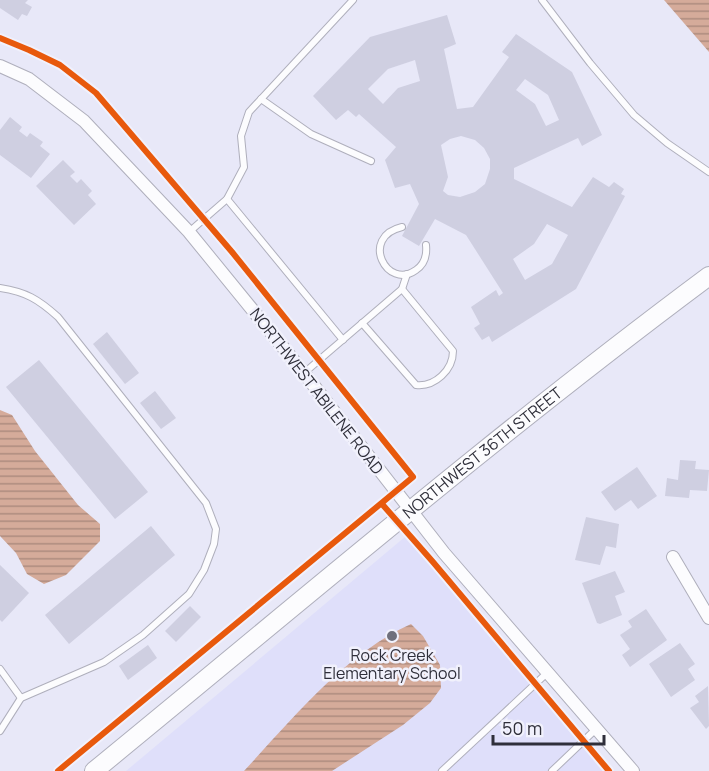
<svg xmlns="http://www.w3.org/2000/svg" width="709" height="771" viewBox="0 0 709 771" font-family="Manrope,sans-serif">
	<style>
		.built { fill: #dfdffa }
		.water { fill: url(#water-rules) }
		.building { fill: #cfcfe1; fill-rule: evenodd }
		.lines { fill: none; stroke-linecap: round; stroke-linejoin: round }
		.lane-casing { stroke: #afafbc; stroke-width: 8 }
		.street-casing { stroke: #afafbc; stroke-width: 14 }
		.secondary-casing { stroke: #afafbc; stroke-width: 20 }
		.lane { stroke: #fcfcfe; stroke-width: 6 }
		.street { stroke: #fcfcfe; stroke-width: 12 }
		.secondary { stroke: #fcfcfe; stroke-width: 18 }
		.cycleway-casing { stroke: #f1f1fc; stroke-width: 10 }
		.cycleway { stroke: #e8590c; stroke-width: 6 }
		.poi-dot { fill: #70707c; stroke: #f1f1fc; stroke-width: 2 }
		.labels { text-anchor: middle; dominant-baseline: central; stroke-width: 5; stroke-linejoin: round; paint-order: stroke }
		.street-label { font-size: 16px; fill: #2f2f3a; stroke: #f1f1fc }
		.poi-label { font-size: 16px; fill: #2f2f3a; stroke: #f1f1fc }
	</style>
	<defs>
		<pattern id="water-rules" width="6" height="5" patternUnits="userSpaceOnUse" patternTransform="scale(1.5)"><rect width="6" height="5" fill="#d5ab9a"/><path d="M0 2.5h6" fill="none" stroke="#ad8c7f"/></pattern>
	</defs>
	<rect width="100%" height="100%" fill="#e8e8f8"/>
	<!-- built -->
	<polygon class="built" points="412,531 609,771 126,771"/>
	<!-- water -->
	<g class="water">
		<polygon points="664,0 709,0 709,52"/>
		<polygon points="0,410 12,415 35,451 78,505 100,524 100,541 66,575 44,584 27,574 16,553 0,536"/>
		<path d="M411,624L423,636L440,665L441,688L430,703L403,725L332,771H244C293,718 345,654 411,624Z"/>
	</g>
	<!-- building -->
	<g class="building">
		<polygon points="0,0 28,0 25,3 32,7 27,16 22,14 18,20 0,8"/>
		<path d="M447,15L456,44L444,49L457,109L473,107L509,57L502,52L516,34L572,72L602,135L582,146L578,138L514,168V179L572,207L593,177L609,187L614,182L624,189L621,194L625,196L576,289L492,342L489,336L482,340L474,328L480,324L471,307L496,290L499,296L503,293L466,235L435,219L419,246L402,236L419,204L410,184L395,188L385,160L396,147L359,114L356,117L348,110L336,120L313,96L370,37ZM415,60L420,81L398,88L383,104L368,89L388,69ZM525,79L548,95L559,120L546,126L535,104L516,90ZM461,136L475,140L484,148L490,159V169L485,184L475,192L460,197L448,195L443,191L448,177L441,145L450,139ZM547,224L568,235L552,264L525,280L513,259L534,244Z"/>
		<polygon points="10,117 22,127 19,131 27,137 30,133 43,142 40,146 50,154 31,178 0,155 0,130"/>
		<polygon points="63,160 75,172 70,176 77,183 81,179 92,191 88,195 96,204 74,225 36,186"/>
		<polygon points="107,332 139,373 125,384 93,344"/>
		<polygon points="39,360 148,492 115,519 6,387"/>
		<polygon points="155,391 176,418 161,429 140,403"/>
		<polygon points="680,460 696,461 695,469 709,470 707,491 690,490 689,498 665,496 667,478 678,480"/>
		<polygon points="637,467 657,496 638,509 631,500 615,511 601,492"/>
		<polygon points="586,517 619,524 616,548 606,546 600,565 575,560"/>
		<polygon points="151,526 175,555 69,644 45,615"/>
		<polygon points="0,565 29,593 2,622 0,620"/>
		<polygon points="615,571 625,592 615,596 622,615 600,624 597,623 582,583"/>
		<polygon points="190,606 201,617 176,642 165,631"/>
		<polygon points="646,609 667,640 630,667 622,655 630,649 620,635 632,627 628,621"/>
		<polygon points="680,643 695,664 688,669 695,680 671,697 649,664"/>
		<polygon points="148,645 157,658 128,680 119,666"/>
		<polygon points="708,686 709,726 706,729 690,708 699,702 695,696"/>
	</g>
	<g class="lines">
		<!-- lane casing -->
		<g class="lane-casing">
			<g id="lane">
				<polyline points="542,0 590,63 634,115 667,143 709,172"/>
				<polyline points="261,99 311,134 371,161"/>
				<polyline points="227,199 343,340"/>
				<path d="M402,227C359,237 387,291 416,270C425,264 427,255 426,245"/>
				<polyline points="189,232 227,199 244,167 241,136 249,112 353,0"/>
				<path d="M0,288C26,292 38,299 58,317L206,503L216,529L214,544L204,570L189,594L143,635L104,662L21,698L0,731"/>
				<path d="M362,323L416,385C435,387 453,370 453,351L402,289"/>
				<polyline points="304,373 402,289 407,274"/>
				<polyline points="0,669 21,698"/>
				<polyline points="442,771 547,673"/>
				<polyline points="552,771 596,729"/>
			</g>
		</g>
		<!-- street casing -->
		<g class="street-casing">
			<g id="street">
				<polyline points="0,66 29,79 84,121 189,232 304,373 444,553 633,771"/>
				<polyline points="673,557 709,618"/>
			</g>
		</g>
		<!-- secondary casing -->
		<g class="secondary-casing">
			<g id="secondary">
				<path id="s1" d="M94,771C298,604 498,433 709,276"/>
			</g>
		</g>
		<!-- lane -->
		<use href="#lane" class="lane"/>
		<!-- street -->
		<use href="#street" class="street"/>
		<!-- secondary -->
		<use href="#secondary" class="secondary"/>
		<!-- cycleway casing -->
		<g class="cycleway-casing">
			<g id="cycleway">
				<polyline points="0,38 29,50 60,65 96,93 232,252 413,477 58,771"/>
				<polyline points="382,504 433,562 609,771"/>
			</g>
		</g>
		<!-- cycleway -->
		<use href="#cycleway" class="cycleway"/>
	</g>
	<!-- markers -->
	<circle class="poi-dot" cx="392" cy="636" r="6"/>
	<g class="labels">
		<!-- street labels -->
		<g class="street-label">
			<text transform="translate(317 391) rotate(52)">NORTHWEST ABILENE ROAD</text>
			<text stroke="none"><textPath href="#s1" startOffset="502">NORTHWEST 36TH STREET</textPath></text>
		</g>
		<!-- poi labels -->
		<g class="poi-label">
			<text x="392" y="655">Rock Creek<tspan x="392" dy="18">Elementary School</tspan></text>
		</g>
	</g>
	<!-- scale -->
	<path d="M493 735v9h111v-9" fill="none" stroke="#2f2f3a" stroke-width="3"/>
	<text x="502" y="735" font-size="18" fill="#2f2f3a" stroke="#f1f1fc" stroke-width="4.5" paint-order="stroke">50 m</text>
</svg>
